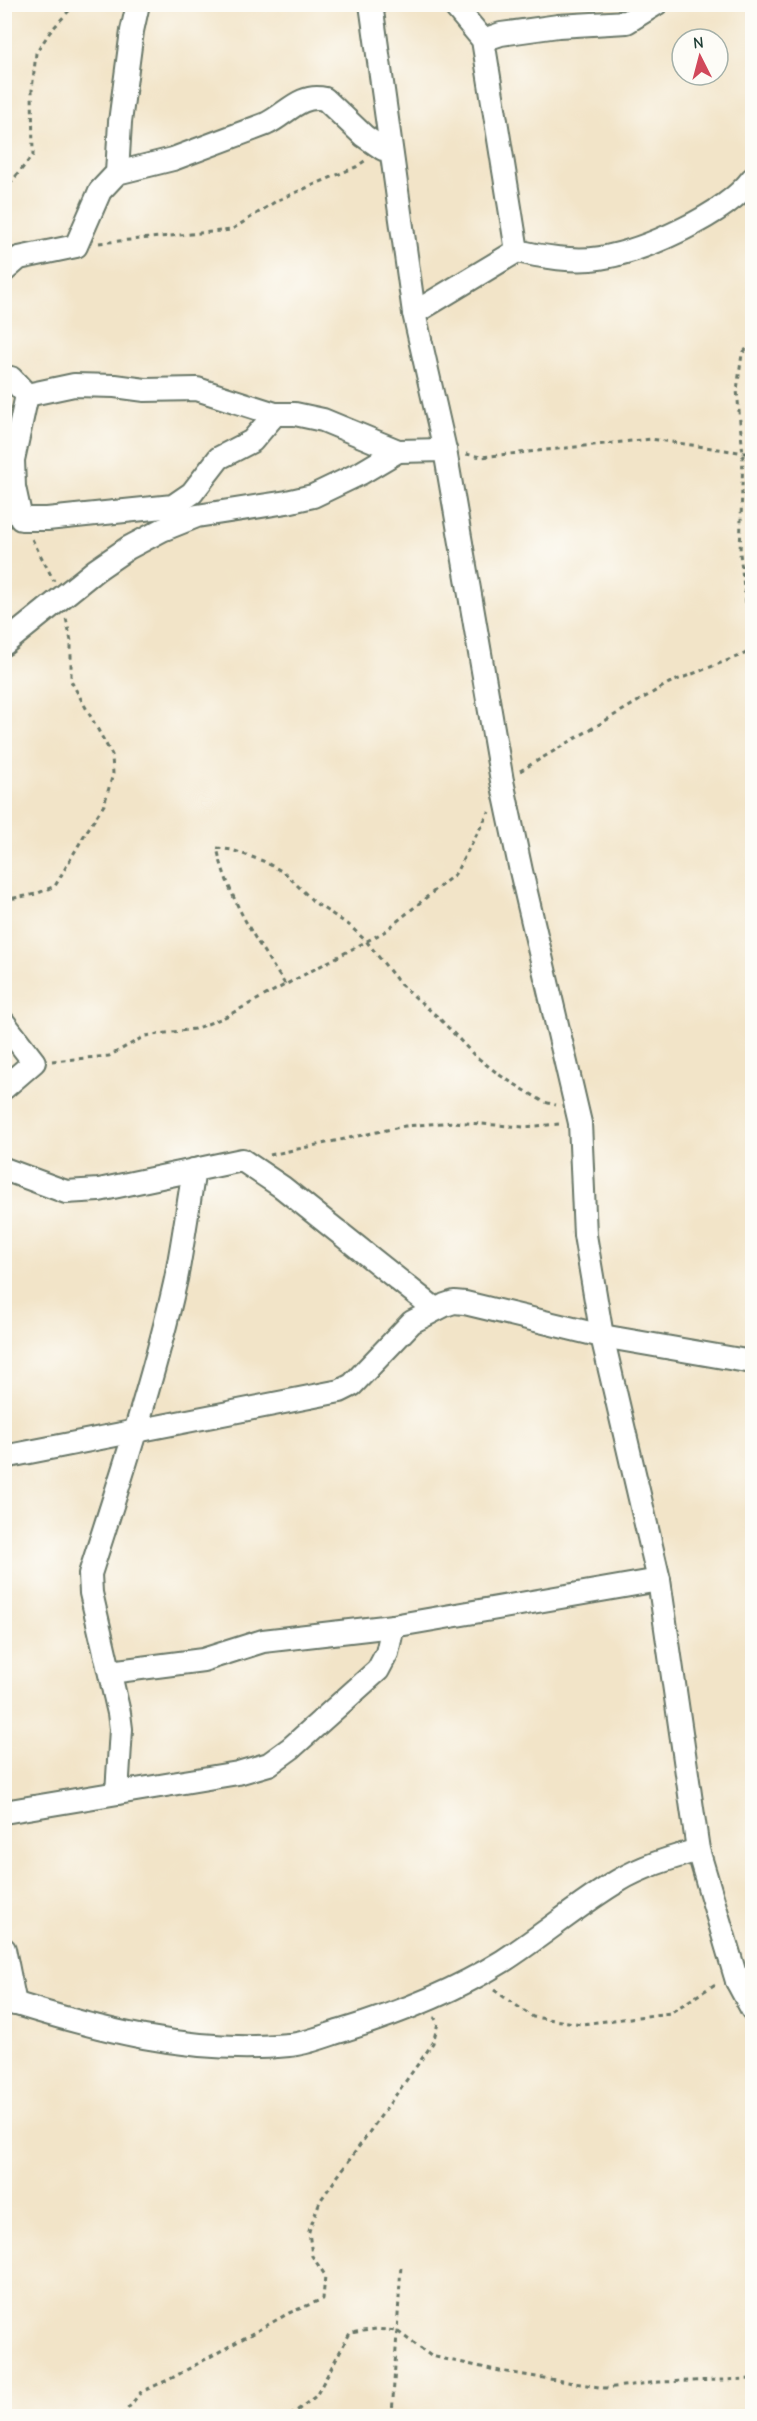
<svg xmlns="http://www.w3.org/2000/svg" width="757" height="2421" viewBox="0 0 757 2421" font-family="'Comic Neue',sans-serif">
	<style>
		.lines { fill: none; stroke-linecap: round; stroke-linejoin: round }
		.minor-casing { stroke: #697768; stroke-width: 26 }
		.path { stroke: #697768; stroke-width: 3; stroke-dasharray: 4.5 4.5; stroke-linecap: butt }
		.minor { stroke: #fff; stroke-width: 22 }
	</style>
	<rect width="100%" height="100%" fill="#fdfcf7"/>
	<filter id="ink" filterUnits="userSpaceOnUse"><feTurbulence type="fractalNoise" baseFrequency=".0167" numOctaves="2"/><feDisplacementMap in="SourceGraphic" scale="12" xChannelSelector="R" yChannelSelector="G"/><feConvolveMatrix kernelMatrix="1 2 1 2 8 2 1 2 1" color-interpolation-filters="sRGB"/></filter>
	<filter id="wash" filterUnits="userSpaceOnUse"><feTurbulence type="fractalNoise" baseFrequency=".008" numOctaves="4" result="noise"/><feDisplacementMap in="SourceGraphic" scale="24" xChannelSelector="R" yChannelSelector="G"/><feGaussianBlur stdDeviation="1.35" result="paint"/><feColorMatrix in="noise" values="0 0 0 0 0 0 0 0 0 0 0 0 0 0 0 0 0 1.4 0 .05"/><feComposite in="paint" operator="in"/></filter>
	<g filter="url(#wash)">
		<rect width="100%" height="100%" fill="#f2e4c8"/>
	</g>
	<g filter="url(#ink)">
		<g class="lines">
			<!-- minor casing -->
			<g class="minor-casing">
				<g id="minor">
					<polyline points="371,4 414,313 445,450 502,781 521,871 580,1123 585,1235 602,1336 659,1580 698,1850 737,1981 752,1978"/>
					<polyline points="453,4 483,40 517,251"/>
					<polyline points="483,40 501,34 558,26 627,22 656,4"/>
					<path d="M117,173L173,159L266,124C286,115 300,93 325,99L364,136L383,149"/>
					<polyline points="4,271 19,258 76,246 100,191 117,173 120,122 132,31 138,4"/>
					<path d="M414,313L517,251C541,257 575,262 600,258C644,251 725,215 752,179"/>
					<polyline points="4,377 11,378 27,395"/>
					<polyline points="27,395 13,460 14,487 21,519 47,519 173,506 192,493 219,458 252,441 275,414"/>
					<polyline points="27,395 74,385 115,386 145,390 197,389 275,414 295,414 323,420 398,451"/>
					<polyline points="4,644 96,570 128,548 162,530 197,516 287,502 313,496 361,473 398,451 445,450"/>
					<polyline points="4,1023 34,1062 4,1088"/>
					<polyline points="4,1169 66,1192 99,1190 242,1160 282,1187 435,1309"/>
					<polyline points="4,1457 340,1391 352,1385 412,1322 445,1305 454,1302 465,1303 602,1336 752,1362"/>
					<polyline points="110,1672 203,1660 263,1641 393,1626"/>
					<path d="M117,1793L121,1729L119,1713L91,1593L90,1574C121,1477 154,1379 176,1279C183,1243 188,1206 194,1170"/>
					<polyline points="4,1812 238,1773 269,1764 291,1748 378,1670 387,1653 393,1626 659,1580"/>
					<polyline points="4,1949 15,2004"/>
					<polyline points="737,1981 752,2009"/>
					<path d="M4,2000C96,2029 192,2055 289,2045C306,2044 324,2036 341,2031C397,2014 453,1992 503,1961C542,1936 578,1905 618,1881C643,1866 671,1858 698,1850"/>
				</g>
			</g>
			<!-- path -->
			<g class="path">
				<polyline points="4,191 33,155 32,90 36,53 50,32 75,4"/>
				<polyline points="99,243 231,230 278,200 356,167 366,160"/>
				<polyline points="752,342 742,354 737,390 743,454 740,553 752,655"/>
				<polyline points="466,454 481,457 651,439 752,454"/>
				<polyline points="32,539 54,581"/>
				<polyline points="520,771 669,683 752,651"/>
				<polyline points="4,900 36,894 55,886 85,834 104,805 113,774 112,755 71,681 71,641 66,618"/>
				<path d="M285,984C256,941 229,900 217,848L232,850L263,861L285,873L315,903L349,925L367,942L400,984L439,1018L474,1055L501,1076L544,1102L556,1105"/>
				<polyline points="52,1061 109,1056 145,1036 194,1029 223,1018 384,932 455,874 489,812"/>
				<polyline points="270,1155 405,1126 453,1122 524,1127 560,1124"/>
				<polyline points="494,1990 533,2017 582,2024 670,2013 717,1983"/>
				<polyline points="122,2416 141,2392 172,2378 289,2313 323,2299 325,2275 312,2256 309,2231 320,2201 433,2043 438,2023 434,2017"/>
				<polyline points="290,2416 316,2396 350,2333 376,2329 397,2331 431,2356 500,2371 605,2388 659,2382 752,2379"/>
				<polyline points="392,2416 401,2265"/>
			</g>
			<!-- minor -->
			<use href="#minor" class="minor"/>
		</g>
	</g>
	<!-- margin -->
	<rect width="757" height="2421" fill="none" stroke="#fdfcf7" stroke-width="24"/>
	<!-- north arrow -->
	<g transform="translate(700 57) rotate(354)"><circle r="28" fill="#fdfcf7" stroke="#a4b0a9" stroke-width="1.5"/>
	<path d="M0-4.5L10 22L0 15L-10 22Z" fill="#d1495b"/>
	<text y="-9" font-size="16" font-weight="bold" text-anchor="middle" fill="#1f3d34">N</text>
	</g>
</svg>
